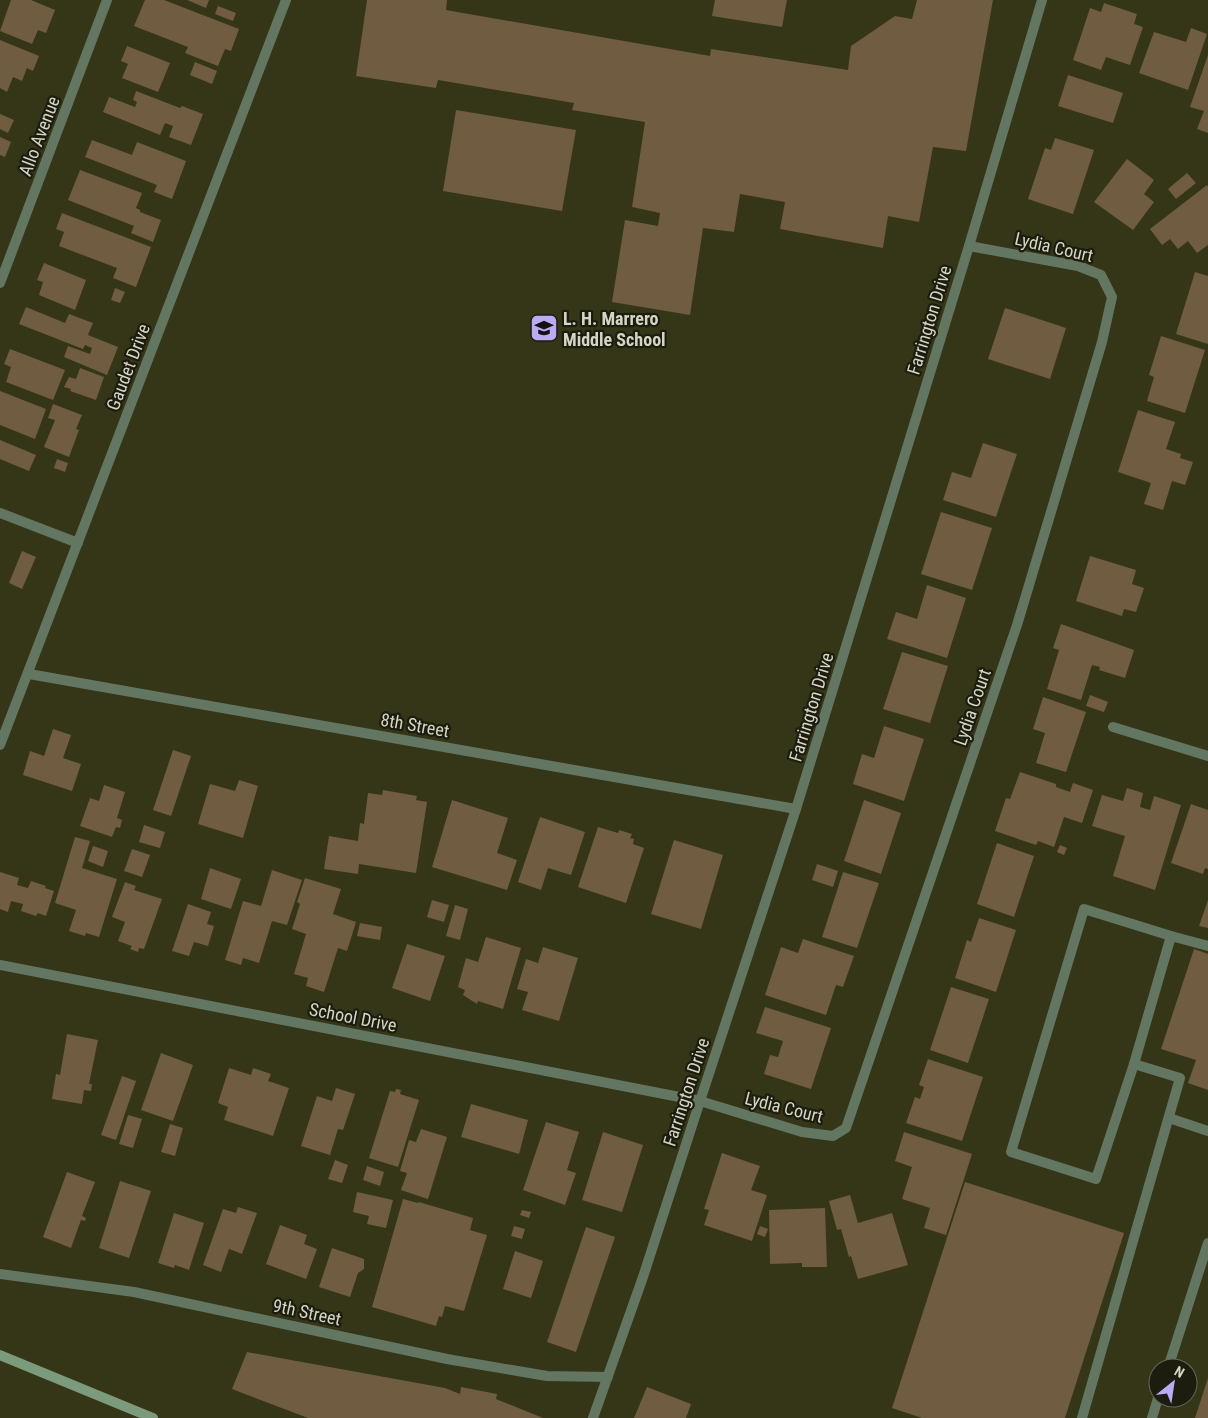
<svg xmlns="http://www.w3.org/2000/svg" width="1208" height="1418" viewBox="0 0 1208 1418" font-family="'Roboto Condensed',sans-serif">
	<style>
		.building { fill: #705c41 }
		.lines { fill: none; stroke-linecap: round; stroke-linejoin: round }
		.service { stroke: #637662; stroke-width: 10 }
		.minor { stroke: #637662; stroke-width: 10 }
		.secondary { stroke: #7c9b7c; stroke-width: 10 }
		.labels { text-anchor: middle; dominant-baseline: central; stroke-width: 4.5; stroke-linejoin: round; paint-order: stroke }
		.street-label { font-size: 18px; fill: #d5d6c4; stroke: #1c1c0f }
		.poi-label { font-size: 18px; font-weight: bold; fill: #d5d6c4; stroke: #1c1c0f; text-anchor: start }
	</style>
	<rect width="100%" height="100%" fill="#353617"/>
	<!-- building -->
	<g class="building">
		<polygon points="11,0 31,0 55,10 46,33 38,30 32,44 0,31"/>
		<polygon points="145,0 164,0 239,29 231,51 225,49 218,66 185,53 188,47 134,26"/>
		<polygon points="187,0 209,0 206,8"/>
		<polygon points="367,0 447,0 446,10 710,56 711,49 848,70 851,46 895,16 912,19 917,0 993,0 966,151 933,147 919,222 888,216 883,248 780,229 785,202 740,194 734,232 703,228 690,315 612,302 625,220 658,226 660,213 632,207 645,122 572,110 574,103 438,80 436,88 356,76"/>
		<polygon points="715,0 787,0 782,27 712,16"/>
		<polygon points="1104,3 1137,14 1134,24 1143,27 1130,65 1106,57 1101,70 1073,60 1090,8 1101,12"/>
		<polygon points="218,6 236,13 233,21 215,14"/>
		<polygon points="1191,28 1207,34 1188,90 1139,73 1154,32 1186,42"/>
		<polygon points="0,40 39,56 33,71 27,68 22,81 13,77 7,92 0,88"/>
		<polygon points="127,46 170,63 158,92 122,78 128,64 121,61"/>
		<polygon points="1208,55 1208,133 1197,129 1204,111 1190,107"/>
		<polygon points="195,62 217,71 212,84 190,75"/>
		<polygon points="1068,75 1123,93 1113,123 1058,106"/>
		<polygon points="136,91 180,108 182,106 203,114 191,145 169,137 173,126 165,123 160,135 103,112 109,97 135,107 137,102 133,100"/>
		<polygon points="456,110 576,130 562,211 443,191"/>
		<polygon points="0,114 14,120 8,133 0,129"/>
		<polygon points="0,137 11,142 5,157 0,155"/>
		<polygon points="1055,138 1094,150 1073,214 1028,199 1045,148 1051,150"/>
		<polygon points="92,140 132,155 137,142 186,161 172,199 154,192 157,185 85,157"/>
		<polygon points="1127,159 1154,180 1144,194 1154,202 1133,230 1094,202"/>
		<polygon points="80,170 142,193 136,208 140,210 140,212 161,220 153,242 131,233 134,226 68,200"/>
		<polygon points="1187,173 1196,183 1176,199 1168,189"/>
		<polygon points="1207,185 1208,187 1208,245 1197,253 1188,241 1178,249 1170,239 1162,245 1150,229"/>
		<polygon points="62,213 151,247 136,287 113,278 117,268 59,246 64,232 56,229"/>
		<polygon points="44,263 86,280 75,310 39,295 43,282 37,280"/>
		<polygon points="1195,272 1208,276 1208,344 1176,334"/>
		<polygon points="115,288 125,292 120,303 111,300"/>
		<polygon points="26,307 65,323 69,314 93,323 88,335 118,347 107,375 64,357 68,346 90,354 92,348 85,345 83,349 19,324"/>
		<polygon points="1005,308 1066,328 1050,379 988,359"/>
		<polygon points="1161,336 1205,350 1185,413 1147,401 1154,377 1149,375"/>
		<polygon points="10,349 65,370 53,400 6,382 11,367 4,364"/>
		<polygon points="80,368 104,377 96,400 70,391 71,389 64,387 69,377 76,379"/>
		<polygon points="0,391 46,409 35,439 0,425"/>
		<polygon points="53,404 82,415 76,429 79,430 69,457 44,447 55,420 48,418"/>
		<polygon points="1138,410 1175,422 1166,449 1181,454 1180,458 1193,462 1185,485 1172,481 1163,510 1144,504 1151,483 1118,472"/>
		<polygon points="0,440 36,455 29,471 0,459"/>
		<polygon points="983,443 1017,454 996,517 943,500 952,472 971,478"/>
		<polygon points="57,459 68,463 65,472 54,468"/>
		<polygon points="941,512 992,528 972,590 921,574"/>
		<polygon points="22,551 36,557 22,589 9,583"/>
		<polygon points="1090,556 1136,570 1132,584 1144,588 1136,612 1124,609 1122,616 1076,601"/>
		<polygon points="927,585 966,598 947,658 887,639 896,612 917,619"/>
		<polygon points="1061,624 1134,650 1125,678 1099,670 1100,667 1092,665 1081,700 1047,689 1059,650 1053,648"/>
		<polygon points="902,652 948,666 930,723 883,709"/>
		<polygon points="1090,695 1108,702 1104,712 1086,706"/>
		<polygon points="1043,697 1086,712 1066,772 1036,763 1045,733 1033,729"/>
		<polygon points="884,726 924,739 904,801 853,784 862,754 874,758"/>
		<polygon points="53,729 71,735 63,758 81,764 72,791 23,775 30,751 44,756"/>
		<polygon points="173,750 191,756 171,816 153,810"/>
		<polygon points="1020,772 1056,784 1056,787 1070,792 1073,783 1093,790 1082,823 1064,817 1054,847 1038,841 1036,845 995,831 1006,798 1010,799"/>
		<polygon points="239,780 258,786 243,838 198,824 210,784 235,791"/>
		<polygon points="104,785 125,792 117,818 122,820 120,828 116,827 112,837 80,826 90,798 99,801"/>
		<polygon points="1127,788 1143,793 1140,807 1150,810 1154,796 1181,805 1155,890 1113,876 1125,836 1092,826 1102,795 1123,801"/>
		<polygon points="383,790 417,796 416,800 427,802 416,873 359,864 358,874 324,869 329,836 358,841 360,823 364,824 368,793 382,795"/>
		<polygon points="452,800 508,818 497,853 517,860 507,890 432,867"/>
		<polygon points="864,800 901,813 881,874 844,861"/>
		<polygon points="1191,804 1208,810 1208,869 1205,868 1203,874 1171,863"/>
		<polygon points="540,817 585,832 571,875 548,868 541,890 518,882"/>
		<polygon points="144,825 165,832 160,848 139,842"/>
		<polygon points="598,827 618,833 619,830 632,834 630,838 634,839 633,844 644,848 626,903 578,887"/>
		<polygon points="75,837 90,841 82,868 117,879 99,937 86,933 85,936 69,931 76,910 55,903"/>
		<polygon points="674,840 723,855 701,929 651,914"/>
		<polygon points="997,843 1034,856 1014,917 977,904"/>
		<polygon points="1060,845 1067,848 1064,855 1057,852"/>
		<polygon points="93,846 108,851 103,867 88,861"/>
		<polygon points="132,849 150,855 142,877 124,871"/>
		<polygon points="817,864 838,871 833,887 812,880"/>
		<polygon points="210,868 241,879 231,909 201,899"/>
		<polygon points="272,870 302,880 287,925 272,921 259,963 243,958 241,965 225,960 243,901 261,906"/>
		<polygon points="0,872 19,878 17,885 28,888 31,881 46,886 45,888 54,891 46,916 38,913 36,916 21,911 23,904 11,901 8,912 0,909"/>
		<polygon points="843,872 879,883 857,948 822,937"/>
		<polygon points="305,878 341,889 333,914 356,922 347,951 338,948 324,992 306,986 308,978 294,974 306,934 292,929 300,904 297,902"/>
		<polygon points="125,882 136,886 134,890 162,899 144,949 139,948 138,952 130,949 132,946 118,941 125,922 112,917"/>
		<polygon points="432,900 449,905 444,922 427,917"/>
		<polygon points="1208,900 1208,928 1199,926"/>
		<polygon points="188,904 211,912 207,924 214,926 208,946 194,942 189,956 172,951"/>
		<polygon points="455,905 468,909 460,940 446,936"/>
		<polygon points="979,918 1016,930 996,992 955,978 967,940 971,942"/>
		<polygon points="360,923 382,927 380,940 357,936"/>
		<polygon points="486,937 521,948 503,1009 478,1001 477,1004 463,995 465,990 458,987 466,958 478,962"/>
		<polygon points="803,939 854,956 843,987 836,985 826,1015 765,995 781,947 798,953"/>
		<polygon points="407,944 445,956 430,1001 392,988"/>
		<polygon points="543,947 578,958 559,1021 522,1010 528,992 517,989 526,959 538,963"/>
		<polygon points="1194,949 1208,954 1208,1090 1188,1083 1196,1060 1161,1049"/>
		<polygon points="951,987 989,999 968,1063 930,1050"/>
		<polygon points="765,1007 831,1028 811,1089 764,1074 770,1055 778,1057 783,1041 756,1033"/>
		<polygon points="67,1034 98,1040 89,1084 92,1084 91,1091 84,1090 82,1104 52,1099 56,1074 60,1075"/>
		<polygon points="161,1053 193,1065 173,1121 141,1110"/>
		<polygon points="928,1059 983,1077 962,1141 906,1123 915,1097 920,1099 924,1087 919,1085"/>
		<polygon points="229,1068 251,1075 253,1068 271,1074 268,1081 289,1088 273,1136 224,1120 228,1107 218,1103"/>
		<polygon points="122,1076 136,1081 116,1140 101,1135"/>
		<polygon points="336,1088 355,1094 343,1130 338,1129 330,1155 301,1146 317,1096 332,1101"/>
		<polygon points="396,1089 401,1090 400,1094 419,1100 398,1167 369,1158 390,1091 395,1092"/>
		<polygon points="471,1104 528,1120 519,1154 461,1137"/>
		<polygon points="128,1115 142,1119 133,1148 119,1144"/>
		<polygon points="546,1122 579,1132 567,1170 576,1173 565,1205 523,1190"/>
		<polygon points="170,1124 183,1128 175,1156 161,1152"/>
		<polygon points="421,1129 447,1137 428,1199 401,1190 407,1173 400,1171 409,1140 416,1142"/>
		<polygon points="603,1132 643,1145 622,1212 582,1200"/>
		<polygon points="904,1132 972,1154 946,1235 924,1228 930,1208 902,1199 912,1167 895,1161"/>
		<polygon points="722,1153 760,1166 751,1190 767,1195 752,1241 704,1225 709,1210 704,1209"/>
		<polygon points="335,1160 348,1165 342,1183 328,1179"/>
		<polygon points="367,1166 384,1172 380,1186 363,1180"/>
		<polygon points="67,1172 95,1182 82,1216 86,1218 85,1221 81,1220 71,1248 43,1237"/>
		<polygon points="120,1181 151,1191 129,1258 99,1248"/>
		<polygon points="965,1182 1124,1233 1065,1418 922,1418 892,1408"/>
		<polygon points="357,1192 393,1200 386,1228 367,1224 369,1216 353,1212"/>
		<polygon points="850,1195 858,1223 892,1213 908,1265 858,1279 851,1256 849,1257 841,1229 837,1230 829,1201"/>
		<polygon points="403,1199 418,1203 419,1202 473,1218 470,1230 487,1235 464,1311 445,1306 442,1317 439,1316 436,1326 372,1307"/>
		<polygon points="238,1207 257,1213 242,1254 229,1249 221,1272 203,1265 223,1209 236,1213"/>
		<polygon points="825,1208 827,1267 802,1267 802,1263 770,1264 769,1210"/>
		<polygon points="522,1210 531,1212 529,1218 520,1215"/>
		<polygon points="174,1213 204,1223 189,1270 175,1265 174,1268 158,1263"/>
		<polygon points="280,1225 307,1235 304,1244 317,1249 306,1279 266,1264"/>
		<polygon points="514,1226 525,1229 522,1239 511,1236"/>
		<polygon points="760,1226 768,1229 765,1237 757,1234"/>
		<polygon points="586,1227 615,1237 576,1352 547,1342"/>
		<polygon points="332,1248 364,1259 364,1269 358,1273 350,1297 319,1287"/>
		<polygon points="515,1251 543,1261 531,1298 503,1289"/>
		<polygon points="247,1352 445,1388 460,1394 461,1387 497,1394 496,1399 543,1418 308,1418 232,1389"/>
		<polygon points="1208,1378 1208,1418 1195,1418"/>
		<polygon points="647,1387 691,1404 686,1418 634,1418"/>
	</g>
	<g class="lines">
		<!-- service -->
		<g class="service">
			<polyline points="1134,1064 1096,1179 1011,1152 1084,909 1171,936"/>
			<polyline points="1169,1118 1208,1131"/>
			<polyline points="1168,1368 1208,1243"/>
			<polyline points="1082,1418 1180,1078 1134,1064 1171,936 1208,946"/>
			<polyline points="1152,1418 1158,1398"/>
		</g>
		<!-- minor -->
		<g class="minor">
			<polyline points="0,283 107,0"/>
			<polyline points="0,513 78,543"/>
			<polyline points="29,674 796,809"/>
			<polyline points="1113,727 1208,756"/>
			<polyline points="0,745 286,0"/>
			<polyline points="0,965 700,1101 802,1132 833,1136 846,1128 1017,625 1102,342 1112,297 1101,275 1078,266 969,246"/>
			<polyline points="0,1274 134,1292 447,1359 547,1376 608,1377"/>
			<polyline points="593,1418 643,1277 700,1101 796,809 969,246 1042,0"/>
		</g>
		<!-- secondary -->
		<polyline class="secondary" points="0,1355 153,1418"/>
	</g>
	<!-- icons -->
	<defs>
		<g id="school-square" transform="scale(1.4375)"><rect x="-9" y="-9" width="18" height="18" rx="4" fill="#bcaaf5" stroke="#1c1c0f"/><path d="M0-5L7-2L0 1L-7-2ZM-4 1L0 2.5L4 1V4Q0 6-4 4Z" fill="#111"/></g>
	</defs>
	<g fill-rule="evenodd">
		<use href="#school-square" x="544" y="328"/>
	</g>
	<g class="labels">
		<!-- street labels -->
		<g class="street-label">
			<text transform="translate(39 136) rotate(-69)">Allo Avenue</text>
			<text transform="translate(1054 247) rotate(13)">Lydia Court</text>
			<text transform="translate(929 320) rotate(-73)">Farrington Drive</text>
			<text transform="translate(128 367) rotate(-69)">Gaudet Drive</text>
			<text transform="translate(811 707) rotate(-73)">Farrington Drive</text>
			<text transform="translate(972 707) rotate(-71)">Lydia Court</text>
			<text transform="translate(415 725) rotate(10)">8th Street</text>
			<text transform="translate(353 1017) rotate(11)">School Drive</text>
			<text transform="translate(686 1092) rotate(-72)">Farrington Drive</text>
			<text transform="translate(784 1107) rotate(14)">Lydia Court</text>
			<text transform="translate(307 1312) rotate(12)">9th Street</text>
		</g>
		<!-- poi labels -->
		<g class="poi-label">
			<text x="563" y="318">L. H. Marrero<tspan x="563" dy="21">Middle School</tspan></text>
		</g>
	</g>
	<!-- north arrow -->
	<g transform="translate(1173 1383) rotate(30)"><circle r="24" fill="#1c1c0f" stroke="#666657"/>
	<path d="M0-4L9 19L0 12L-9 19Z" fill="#bcaaf5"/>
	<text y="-8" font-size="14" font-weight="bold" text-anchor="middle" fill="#d5d6c4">N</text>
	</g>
</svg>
